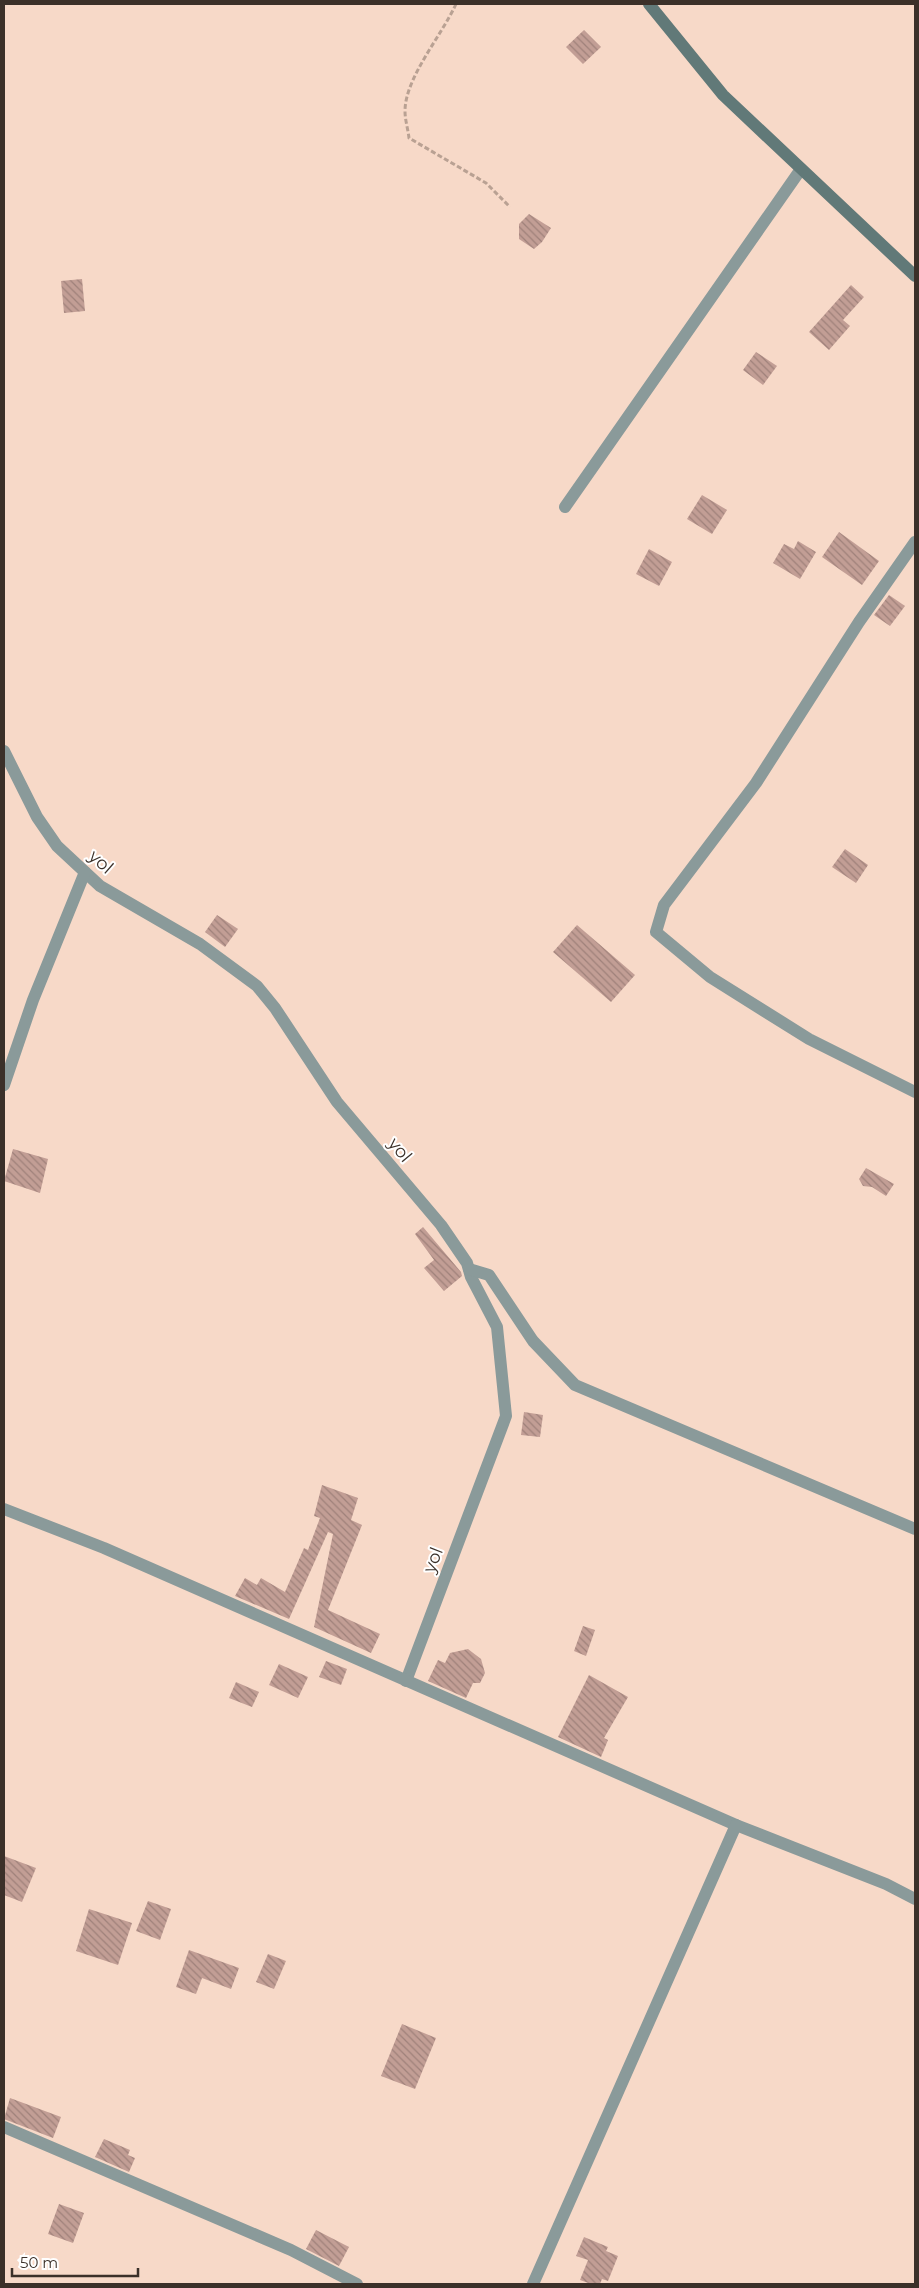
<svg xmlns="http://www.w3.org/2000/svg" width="919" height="2288" viewBox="0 0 919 2288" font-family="Montserrat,sans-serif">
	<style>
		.building { fill: url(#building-back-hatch) }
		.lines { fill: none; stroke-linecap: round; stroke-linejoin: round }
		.path { stroke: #b9a193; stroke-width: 3; stroke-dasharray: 5 2.5; stroke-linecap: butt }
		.minor { stroke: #8a9a9a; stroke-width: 12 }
		.secondary { stroke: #617978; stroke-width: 12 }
		.labels { text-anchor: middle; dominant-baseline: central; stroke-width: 4; stroke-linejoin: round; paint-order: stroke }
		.street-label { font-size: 18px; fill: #3b3029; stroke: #fff }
	</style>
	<defs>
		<pattern id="building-back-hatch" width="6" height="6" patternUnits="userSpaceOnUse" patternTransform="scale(1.25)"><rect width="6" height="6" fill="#c29e95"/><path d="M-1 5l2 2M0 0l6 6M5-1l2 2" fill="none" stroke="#9f817a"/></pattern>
	</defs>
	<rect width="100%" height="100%" fill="#f7d9c8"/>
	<!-- building -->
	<g class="building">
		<polygon points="584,30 601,47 583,64 566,47"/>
		<polygon points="529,214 551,228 542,242 534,249 519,239 519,224"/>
		<polygon points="82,279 85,311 64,313 61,281"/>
		<polygon points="851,285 864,297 843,320 850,326 829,350 809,332"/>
		<polygon points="756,352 777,366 763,385 743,370"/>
		<polygon points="702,495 727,510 712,534 687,519"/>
		<polygon points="839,532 879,561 862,585 822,557"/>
		<polygon points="798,541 816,552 800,579 773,563 784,544 794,549"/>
		<polygon points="649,549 672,562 659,586 636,574"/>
		<polygon points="889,595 905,606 890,626 874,615"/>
		<polygon points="845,849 868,865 856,883 832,867"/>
		<polygon points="217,915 238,929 225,947 205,932"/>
		<polygon points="577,925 635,975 611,1002 553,952"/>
		<polygon points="13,1149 48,1159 40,1193 4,1181"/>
		<polygon points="866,1168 894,1184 886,1196 872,1187 863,1186 859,1179"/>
		<polygon points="423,1227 461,1272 462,1276 444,1291 424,1268 434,1260 415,1234"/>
		<polygon points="524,1412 543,1415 540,1437 521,1435"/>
		<polygon points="322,1485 358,1498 351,1520 362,1525 328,1610 380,1634 371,1653 314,1627 333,1534 328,1532 289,1619 235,1596 245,1578 257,1585 261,1578 285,1592 304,1548 308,1550 320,1518 314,1516"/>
		<polygon points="583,1626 595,1630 586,1656 574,1651"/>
		<polygon points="468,1649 481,1659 485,1673 480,1683 473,1683 466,1698 428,1681 438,1660 445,1663 450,1653"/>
		<polygon points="326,1661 347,1669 341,1685 319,1677"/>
		<polygon points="279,1664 308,1677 298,1698 269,1685"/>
		<polygon points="589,1675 628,1697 604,1738 608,1740 601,1757 558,1737"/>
		<polygon points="236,1682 259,1692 252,1707 229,1698"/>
		<polygon points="4,1856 36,1868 22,1902 4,1895"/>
		<polygon points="148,1901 171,1909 160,1940 136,1931"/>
		<polygon points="89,1909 132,1923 118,1965 76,1951"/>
		<polygon points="189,1950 239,1968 231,1989 202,1978 196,1994 176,1987"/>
		<polygon points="268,1954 286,1961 274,1989 256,1982"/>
		<polygon points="402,2024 436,2038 415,2089 381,2076"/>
		<polygon points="10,2098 61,2117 53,2138 4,2119"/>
		<polygon points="104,2139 130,2150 128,2155 135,2158 129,2172 95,2157"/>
		<polygon points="59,2204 84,2213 73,2243 48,2234"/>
		<polygon points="316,2230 349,2247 339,2266 306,2249"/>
		<polygon points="584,2237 608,2247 606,2251 618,2256 608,2281 602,2279 600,2284 591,2284 580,2280 588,2260 576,2256"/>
	</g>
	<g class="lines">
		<!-- path -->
		<path class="path" d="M456,4C442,35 405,78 405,111C405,120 408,129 409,138L486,183L510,207"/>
		<!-- minor -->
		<g class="minor">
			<polyline points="565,507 801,169"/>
			<polyline points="915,542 859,622 756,783 664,905 656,932 710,977 809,1039 915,1092"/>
			<polyline points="4,751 37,817 57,846 100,886 200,944 257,986 275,1008 337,1102 441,1225 467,1263 471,1277 497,1327 506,1416 406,1681"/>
			<polyline points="4,1085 33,1000 85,872"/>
			<polyline points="469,1269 489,1275 533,1341 575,1385 915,1529"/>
			<polyline points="4,1509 104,1548 736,1825 886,1884 915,1899"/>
			<polyline points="4,2127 291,2250 357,2284"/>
			<polyline points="533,2284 736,1825"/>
		</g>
		<!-- secondary -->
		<polyline class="secondary" points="649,4 723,95 915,276"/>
	</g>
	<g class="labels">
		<!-- street labels -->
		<g class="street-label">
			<text transform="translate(101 862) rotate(41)">yol</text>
			<text transform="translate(400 1150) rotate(50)">yol</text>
			<text transform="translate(433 1560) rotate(-69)">yol</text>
		</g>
	</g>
	<!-- border -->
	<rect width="919" height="2288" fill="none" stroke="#3b3029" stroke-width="10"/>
	<!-- scale -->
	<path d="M12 2268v8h126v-8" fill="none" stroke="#3b3029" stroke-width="2.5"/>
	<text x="20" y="2268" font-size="15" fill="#3b3029" stroke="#ffffff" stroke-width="4" paint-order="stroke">50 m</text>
</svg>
